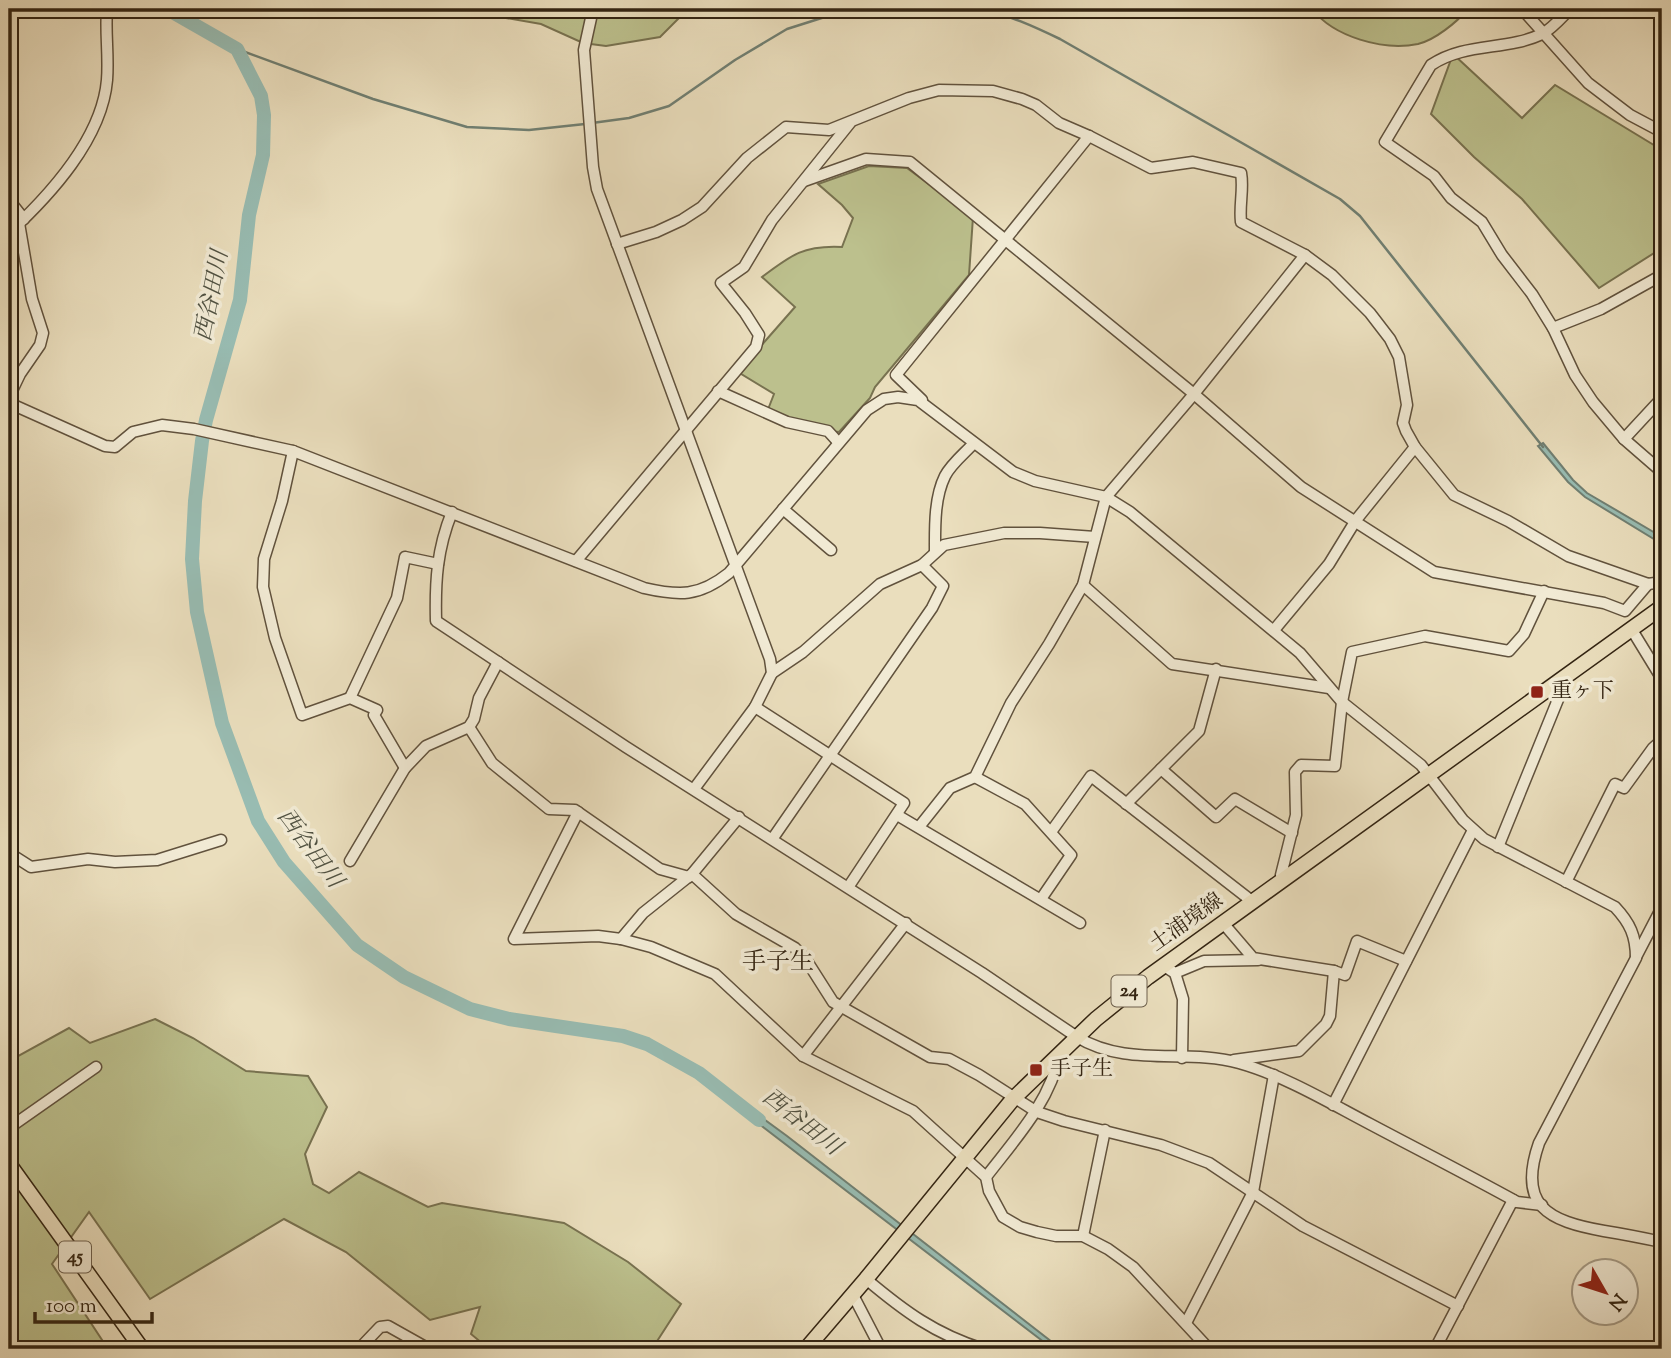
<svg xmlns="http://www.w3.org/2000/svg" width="1671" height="1358" viewBox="0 0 1671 1358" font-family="'Sorts Mill Goudy','Noto Serif JP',serif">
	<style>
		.green { fill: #bcc08d; stroke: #787250; stroke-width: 2 }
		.water { fill: #98bcb2; stroke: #707f72; stroke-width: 2 }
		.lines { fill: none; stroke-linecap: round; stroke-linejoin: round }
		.stream { stroke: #707f72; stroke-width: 2.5 }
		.river { stroke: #98bcb2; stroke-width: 14 }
		.minor-casing { stroke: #61523d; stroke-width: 13 }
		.major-casing { stroke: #332412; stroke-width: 17 }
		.minor { stroke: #f1ead4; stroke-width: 10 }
		.major { stroke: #eadebd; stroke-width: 14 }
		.poi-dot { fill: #8f2418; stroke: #f1ead4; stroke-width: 2.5 }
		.labels { text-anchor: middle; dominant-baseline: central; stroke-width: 7; stroke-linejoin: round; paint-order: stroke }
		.shield { fill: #f1ead4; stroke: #6c5f4c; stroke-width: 2 }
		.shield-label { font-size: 19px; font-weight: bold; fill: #332412 }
		.poi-label { font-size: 21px; fill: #332412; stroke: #f1ead4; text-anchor: start }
		.street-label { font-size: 21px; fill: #332412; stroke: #f1ead4 }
		.water-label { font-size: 23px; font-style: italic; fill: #515242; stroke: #f1ead4 }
		.quarter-label { font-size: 24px; fill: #332412; stroke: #f1ead4 }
	</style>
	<rect width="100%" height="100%" fill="#eadebd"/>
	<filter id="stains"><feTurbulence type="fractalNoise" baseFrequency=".00286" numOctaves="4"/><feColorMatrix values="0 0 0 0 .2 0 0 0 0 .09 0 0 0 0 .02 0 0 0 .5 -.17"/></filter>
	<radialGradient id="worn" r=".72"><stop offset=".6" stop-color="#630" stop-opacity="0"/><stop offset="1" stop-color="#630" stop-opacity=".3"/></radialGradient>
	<!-- green -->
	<g class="green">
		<polygon points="484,9 688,9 660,37 606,46 583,43 541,24 489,15"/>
		<path d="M1312,9H1468C1457,22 1435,40 1418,44C1383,51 1334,37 1312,9Z"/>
		<polygon points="1453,54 1522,118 1555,85 1662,150 1662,248 1599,288 1522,199 1474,157 1431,114"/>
		<path d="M869,166L907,168L973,217L969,275L875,387L870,398L839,432L828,431L767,412L774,394L738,372L795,307L762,277C791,255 804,245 842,247L853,218L842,205L818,184Z"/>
		<polygon points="155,1019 193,1038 246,1071 308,1076 327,1107 305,1154 313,1184 329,1193 359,1172 428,1207 442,1203 564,1223 628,1262 681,1304 652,1349 489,1349 471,1334 480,1307 430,1320 346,1252 284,1219 150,1299 89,1212 52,1264 108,1349 9,1349 9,1061 69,1028 90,1043"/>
	</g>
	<!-- water -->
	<g class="water">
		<polygon points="1543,443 1573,480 1587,493 1662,537 1662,544 1585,497 1568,482 1538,446"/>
		<polygon points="746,1106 787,1136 1061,1349 1053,1349 742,1111"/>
	</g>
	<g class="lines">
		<!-- stream -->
		<g class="stream">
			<path d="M980,9C1009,15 1033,26 1060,39L1340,199L1360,216L1543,447"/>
			<polyline points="237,49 373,99 467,127 529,130 585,124"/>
			<polyline points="592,123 629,118 669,106 735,60 787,29 850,9"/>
		</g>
		<!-- river -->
		<polyline class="river" points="167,9 237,49 261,96 264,115 263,155 249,215 240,300 206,420 202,441 195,501 192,559 197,612 222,723 258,821 284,862 357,945 404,977 470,1009 509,1019 623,1036 647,1044 699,1073 759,1120"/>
		<!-- minor casing -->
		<g class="minor-casing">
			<g id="minor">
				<polyline points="593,9 584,50 593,167 597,189 770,659 772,673 755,707 694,789"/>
				<polyline points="1522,9 1588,83 1630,115 1662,132"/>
				<path d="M1570,9C1562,17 1552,29 1542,34C1506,51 1465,42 1431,65L1385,142L1434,176L1451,198L1482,222L1502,255L1532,294L1553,328L1575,375L1593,402L1624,439L1662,472"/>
				<polyline points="804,181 866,159 910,162 1194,394 1301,487 1434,572 1604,603 1625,611 1648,584"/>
				<polyline points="9,200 24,219"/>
				<path d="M9,233C50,195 102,139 107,80C109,56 105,32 107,9"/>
				<path d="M617,244L656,232L682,220L702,207L747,158L786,127L829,130L909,98L939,90L993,91L1022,99L1036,105L1059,123L1089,136L1151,168L1193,162L1241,173C1244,189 1239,205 1241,222L1305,255L1332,275L1370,313L1390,339L1399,357L1407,405L1403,423L1406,431L1415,447L1454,495L1508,521L1568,556L1648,584L1662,582"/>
				<polyline points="1553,328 1601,309 1662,275"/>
				<polyline points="718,391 787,422 828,431 838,442"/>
				<polyline points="9,397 20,374 40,345 43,333 32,299 19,223"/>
				<polyline points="922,400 896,375 1089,136"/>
				<path d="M9,403L105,446L115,447L133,432L162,425L194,429L293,451L644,588C679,596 699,597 729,573L867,410L884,399L898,397L918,400L1013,472L1035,481L1106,497L1130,512L1300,653L1342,702L1421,765L1463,820L1484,839L1615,907C1630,923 1636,936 1636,958L1539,1143C1517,1206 1548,1221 1604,1231C1623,1234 1643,1238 1662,1242"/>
				<polyline points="1624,439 1662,398"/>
				<polyline points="293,451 282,501 264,559 263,587 275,638 302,715 350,698 377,710 374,715 405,768"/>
				<polyline points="783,509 831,550"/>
				<path d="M452,512C437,549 435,581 436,621L626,747L982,973L1077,1037C1128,1068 1186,1048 1239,1063C1285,1076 1328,1102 1370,1124C1419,1150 1468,1175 1517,1202L1542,1205"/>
				<path d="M935,552C935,528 934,498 945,476C951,464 965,453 974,443"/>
				<polyline points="576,561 756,347 759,335 745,313 721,283 744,267 772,220 850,123"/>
				<polyline points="1083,585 1172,664 1329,688"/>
				<polyline points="1274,630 1329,564 1356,520 1415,447"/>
				<polyline points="1632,630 1662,679"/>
				<polyline points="772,673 803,652 880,584 922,565 944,545 1004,533 1040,533 1095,537"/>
				<polyline points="350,698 397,598 405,557 438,564"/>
				<polyline points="755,707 904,803 849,886"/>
				<polyline points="469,727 492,763 549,809 575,810 660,869 689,877"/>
				<polyline points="1161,769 1216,817 1235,799 1292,833"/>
				<polyline points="975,777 1025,804 1071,855 1041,899"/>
				<polyline points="1126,804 1199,731 1216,669"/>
				<polyline points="578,812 514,939 598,936 621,939 651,947 715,974 803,1056 913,1111 986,1177 989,1191 1003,1217 1020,1227 1037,1232 1056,1236 1083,1236 1108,1249 1133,1267 1209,1349"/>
				<polyline points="897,815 1080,923"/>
				<polyline points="919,827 950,788 975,777 1011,703 1049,644 1083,585 1106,497 1194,394 1305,255"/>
				<polyline points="1051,832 1091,776 1253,902"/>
				<polyline points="773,838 932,608 943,586 922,565"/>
				<polyline points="1498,847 1559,697 1557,684"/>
				<polyline points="9,853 31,867 88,859 115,862 157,860 221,840"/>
				<polyline points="350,861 405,768 426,746 469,727 474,719 479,698 498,662"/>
				<polyline points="692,874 736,914 795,948 805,958 833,1002 930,1057 949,1059 979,1075 1037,1112 1064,1121 1161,1145 1209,1163 1303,1226 1458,1306"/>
				<polyline points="1284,880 1281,875 1296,815 1295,772 1301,765 1335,766 1342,702 1352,652 1425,636 1509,651 1524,634 1544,591"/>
				<polyline points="1566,882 1615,784 1624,788 1653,748 1662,740"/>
				<polyline points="1223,923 1253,958 1334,971"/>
				<polyline points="621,939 643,913 692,874 739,817"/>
				<polyline points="1636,957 1662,907"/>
				<polyline points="1164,966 1175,973 1204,961 1258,960"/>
				<polyline points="1175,973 1183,999 1182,1058"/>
				<polyline points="803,1056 906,923"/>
				<polyline points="1234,1060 1299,1051 1326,1024 1330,1016 1334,971 1345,975 1357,941 1406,961"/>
				<polyline points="1333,1105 1473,830"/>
				<polyline points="9,1128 96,1067"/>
				<path d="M986,1177C1016,1138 1050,1102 1060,1053"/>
				<polyline points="1083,1236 1105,1130"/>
				<path d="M866,1279C904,1311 935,1334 983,1349"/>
				<polyline points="853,1295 881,1349"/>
				<polyline points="1186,1323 1253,1192 1274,1075"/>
				<polyline points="359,1349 380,1327 388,1326 429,1349"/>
				<polyline points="1435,1349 1513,1200"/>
			</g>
		</g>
		<!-- major casing -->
		<g class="major-casing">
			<g id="major">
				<polyline points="9,1164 142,1349"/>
				<polyline points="806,1349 866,1279 1013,1099 1096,1019 1148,977 1662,607"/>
			</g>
		</g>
		<!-- minor -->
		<use href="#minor" class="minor"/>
		<!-- major -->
		<use href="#major" class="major"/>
	</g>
	<!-- markers -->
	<g class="poi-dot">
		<rect x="1530" y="685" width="14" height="14" rx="3.5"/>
		<rect x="1029" y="1063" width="14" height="14" rx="3.5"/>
	</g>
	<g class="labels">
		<!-- shield labels -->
		<g class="shield">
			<rect x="1111.5" y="975.5" width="35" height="31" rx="5"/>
			<rect x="59" y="1241.5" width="32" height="31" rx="5"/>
		</g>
		<g class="shield-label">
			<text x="1129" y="991">24</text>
			<text x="75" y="1257">45</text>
		</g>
		<!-- poi labels -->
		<g class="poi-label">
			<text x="1551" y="692">重ヶ下</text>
			<text x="1050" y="1070">手子生</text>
		</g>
		<!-- street labels -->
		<g class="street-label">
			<text transform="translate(1187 923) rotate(-35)">土浦境線</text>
		</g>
		<!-- water labels -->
		<g class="water-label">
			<text transform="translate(213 296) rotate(-79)">西谷田川</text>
			<text transform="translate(309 849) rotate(53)">西谷田川</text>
			<text transform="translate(801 1123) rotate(38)">西谷田川</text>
		</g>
		<!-- quarter labels -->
		<g class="quarter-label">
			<text x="778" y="963">手子生</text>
		</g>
	</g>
	<!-- margin -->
	<rect width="1671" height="1358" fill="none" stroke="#eadebd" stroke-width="35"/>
	<rect x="10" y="10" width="1650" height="1337" fill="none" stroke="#332412" stroke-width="3.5"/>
	<rect x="18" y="18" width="1636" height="1323" fill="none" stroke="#332412" stroke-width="2"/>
	<!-- north arrow -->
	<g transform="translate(1605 1292) rotate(129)"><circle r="33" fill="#f1ead4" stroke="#a59b86" stroke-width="2"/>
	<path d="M0-5L12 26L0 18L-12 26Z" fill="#8f2418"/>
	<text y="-10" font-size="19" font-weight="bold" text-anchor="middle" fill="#332412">N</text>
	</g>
	<!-- scale -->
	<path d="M35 1312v10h117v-10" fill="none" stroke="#332412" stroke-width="3.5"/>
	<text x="46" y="1312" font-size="21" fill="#332412" stroke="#f1ead4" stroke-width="5" paint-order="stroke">100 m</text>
	<rect width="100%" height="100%" filter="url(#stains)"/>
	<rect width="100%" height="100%" fill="url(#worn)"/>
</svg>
